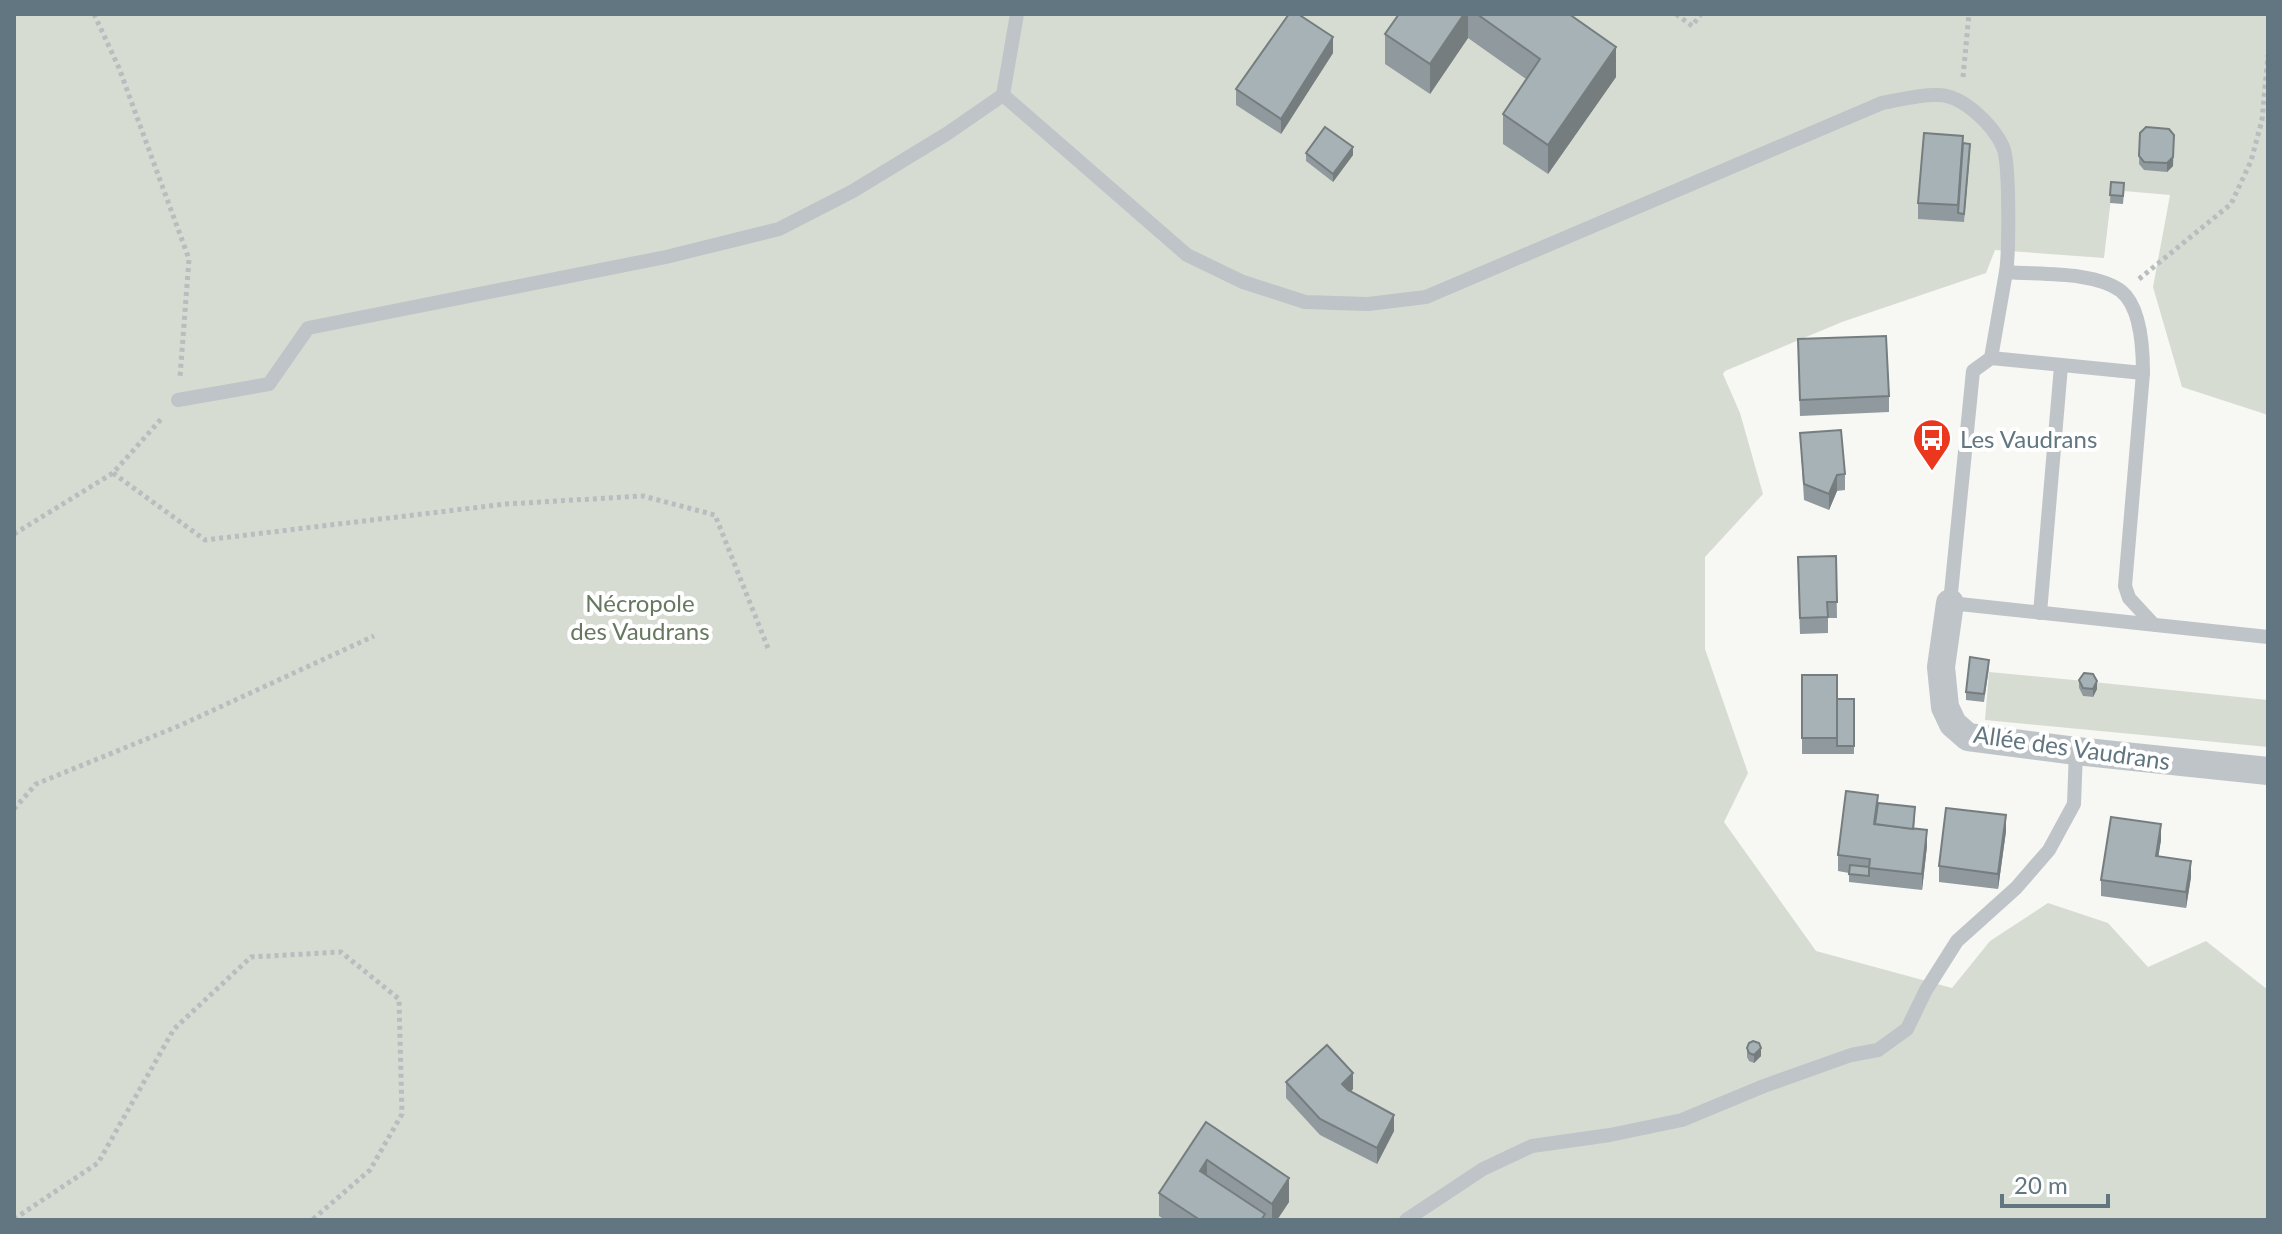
<svg xmlns="http://www.w3.org/2000/svg" width="2282" height="1234" viewBox="0 0 2282 1234" font-family="Lato,sans-serif">
	<style>
		.green { fill: #d7dcd3 }
		.lines { fill: none; stroke-linecap: round; stroke-linejoin: round }
		.path { stroke: #b8bdbf; stroke-width: 5; stroke-dasharray: 4 4; stroke-linecap: butt }
		.lane { stroke: #bec4c7; stroke-width: 14 }
		.street { stroke: #bec4c7; stroke-width: 28 }
		.wall { fill: #90999d }
		.shaded-wall { fill: #757d7f }
		.building { fill: #a7b2b6; stroke: #757d7f; stroke-width: 2 }
		.labels { text-anchor: middle; dominant-baseline: central; stroke-width: 8; stroke-linejoin: round; paint-order: stroke }
		.poi-label { font-size: 24px; fill: #617680; stroke: #fff; text-anchor: start }
		.park-label { font-size: 24px; fill: #677860; stroke: #fff }
		.street-label { font-size: 24px; fill: #617680; stroke: #fff }
	</style>
	<rect width="100%" height="100%" fill="#f7f7f4"/>
	<!-- green -->
	<g class="green">
		<polygon points="14,14 2268,14 2268,415 2182,387 2153,287 2170,195 2112,190 2104,258 1995,250 1986,273 1842,322 1725,371 1723,374 1740,413 1763,494 1705,557 1705,649 1748,773 1724,822 1816,951 1952,988 1990,941 2048,903 2108,923 2148,967 2206,941 2268,990 2268,1220 14,1220"/>
		<polygon points="1989,672 2084,681 2079,688 2083,696 2093,697 2093,682 2268,700 2268,747 1985,720"/>
	</g>
	<g class="lines">
		<!-- path -->
		<g class="path">
			<polyline points="94,14 119,68 189,259 180,377"/>
			<polyline points="1676,14 1692,26 1701,14"/>
			<polyline points="1963,77 1969,14"/>
			<polyline points="2139,279 2231,204 2251,161 2262,120 2268,55"/>
			<polyline points="113,473 205,540 506,504 643,496 715,515 768,648"/>
			<polyline points="14,534 113,473 163,417"/>
			<polyline points="14,809 36,784 181,725 374,636"/>
			<polyline points="14,1219 98,1163 174,1029 251,957 341,952 399,999 402,1114 370,1170 312,1220"/>
		</g>
		<!-- lane -->
		<g class="lane">
			<polyline points="1003,95 1017,14"/>
			<polyline points="1991,358 2143,373"/>
			<path d="M178,400L269,384L308,328L666,257L779,229L853,191L948,133L1003,95L1187,255L1243,282L1305,302L1368,304L1426,297L1882,103C1900,100 1920,94 1938,95C1963,95 1993,125 2003,147C2010,163 2009,253 2006,272"/>
			<polyline points="2040,613 2061,366"/>
			<path d="M2154,625L2129,598L2125,586L2143,373C2143,350 2141,307 2121,291C2094,271 2039,275 2006,272L1991,358L1973,371L1950,603L2268,637"/>
			<polyline points="1406,1220 1483,1169 1532,1146 1610,1135 1682,1120 1764,1086 1851,1055 1878,1050 1907,1029 1926,990 1957,941 2016,888 2049,850 2074,804 2076,751"/>
		</g>
		<!-- street -->
		<polyline class="street" points="1950,603 1941,667 1945,707 1953,724 1968,737 2076,751 2268,771"/>
	</g>
	<!-- wall -->
	<g class="wall">
		<polygon points="1399,14 1569,14 1616,77 1548,174 1503,144 1503,114 1526,79 1468,38 1430,94 1385,64 1385,34"/>
		<polygon points="1333,53 1281,134 1236,105 1236,89"/>
		<polygon points="2140,133 2173,166 2167,172 2144,170 2139,164"/>
		<polygon points="1963,144 1970,152 1964,222 1918,219 1918,203"/>
		<polygon points="1306,153 1353,155 1333,182 1306,161"/>
		<polygon points="2111,182 2124,191 2123,204 2110,203"/>
		<polygon points="1798,355 1889,396 1889,412 1800,416"/>
		<polygon points="1800,433 1845,474 1845,490 1837,491 1829,510 1804,500"/>
		<polygon points="1836,556 1837,618 1828,618 1828,633 1800,634 1798,573"/>
		<polygon points="1989,668 1984,702 1966,700 1966,692"/>
		<polygon points="1802,675 1837,675 1837,746 1854,699 1854,754 1802,754"/>
		<polygon points="2079,680 2097,689 2093,697 2083,696 2079,688"/>
		<polygon points="1878,803 1915,815 1914,829 1927,846 1922,890 1849,882 1849,873 1838,871 1838,855"/>
		<polygon points="2006,831 1998,889 1939,882 1939,866"/>
		<polygon points="2161,840 2158,856 2191,877 2186,908 2101,896 2101,880"/>
		<polygon points="1747,1048 1761,1056 1754,1063 1749,1061 1747,1057"/>
		<polygon points="1286,1082 1353,1089 1350,1092 1394,1131 1377,1164 1320,1135 1286,1098"/>
		<polygon points="1206,1122 1289,1202 1277,1220 1165,1220 1159,1216 1159,1193"/>
	</g>
	<!-- shaded-wall -->
	<g class="shaded-wall">
		<polygon points="1464,14 1468,14 1468,38 1430,94 1430,64"/>
		<polygon points="1333,37 1333,53 1281,134 1281,119"/>
		<polygon points="1616,47 1616,77 1548,174 1548,145"/>
		<polygon points="2174,135 2173,166 2167,172 2167,163"/>
		<polygon points="1353,147 1353,155 1333,182 1333,174"/>
		<polygon points="1837,475 1837,491 1829,510 1829,494"/>
		<polygon points="2097,681 2097,689 2093,697 2093,689"/>
		<polygon points="2006,815 2006,831 1998,889 1998,874"/>
		<polygon points="2161,824 2161,840 2156,872 2156,856"/>
		<polygon points="1927,830 1927,846 1922,890 1922,874"/>
		<polygon points="2191,861 2191,877 2186,908 2186,892"/>
		<polygon points="1761,1048 1761,1056 1754,1063 1754,1055"/>
		<polygon points="1353,1073 1353,1089 1342,1100 1342,1084"/>
		<polygon points="1394,1115 1394,1131 1377,1164 1377,1148"/>
		<polygon points="1207,1160 1207,1183 1200,1171"/>
		<polygon points="1289,1178 1289,1202 1277,1220 1272,1220 1272,1204"/>
	</g>
	<!-- building -->
	<g class="building">
		<polygon points="1289,14 1298,14 1333,37 1281,119 1236,89"/>
		<polygon points="1399,14 1464,14 1430,64 1385,34"/>
		<polygon points="1477,14 1569,14 1616,47 1548,145 1503,114 1540,59"/>
		<polygon points="1325,127 1353,147 1333,174 1306,153"/>
		<polygon points="2146,127 2169,129 2174,135 2173,157 2167,163 2144,162 2139,156 2140,133"/>
		<polygon points="1924,133 1963,136 1958,205 1918,203"/>
		<polygon points="1963,143 1970,144 1964,214 1958,213"/>
		<polygon points="2111,182 2124,183 2123,196 2110,195"/>
		<polygon points="1886,336 1889,396 1800,400 1798,339"/>
		<polygon points="1841,430 1845,474 1837,475 1829,494 1804,484 1800,433"/>
		<polygon points="1836,556 1837,602 1827,602 1828,617 1800,618 1798,557"/>
		<polygon points="1970,657 1989,660 1984,694 1966,692"/>
		<polygon points="2084,673 2093,674 2097,681 2093,689 2083,688 2079,680"/>
		<rect x="1802" y="675" width="35" height="63"/>
		<rect x="1837" y="699" width="17" height="47"/>
		<polygon points="1846,791 1878,795 1874,824 1927,830 1922,874 1869,868 1870,859 1838,855"/>
		<polygon points="1878,803 1915,807 1913,829 1875,824"/>
		<polygon points="1946,808 2006,815 1998,874 1939,866"/>
		<polygon points="2111,817 2161,824 2156,856 2191,861 2186,892 2101,880"/>
		<polygon points="1850,865 1869,867 1869,876 1849,874"/>
		<polygon points="1753,1041 1759,1043 1761,1048 1754,1055 1749,1053 1747,1048 1749,1043"/>
		<polygon points="1327,1045 1353,1073 1342,1084 1348,1090 1394,1115 1377,1148 1320,1119 1286,1082"/>
		<polygon points="1206,1122 1289,1178 1272,1204 1207,1160 1200,1171 1265,1214 1261,1220 1200,1220 1159,1193"/>
	</g>
	<!-- icons -->
	<defs>
		<g id="bus-pin" transform="scale(2)"><path d="M0 17L-7.5 6A9.5 9.5 0 1 1 7.5 6Z" fill="#ec371f" stroke="#fff"/><path d="M-5-6H5V4H4V6H2V4H-2V6H-4V4H-5ZM-3.5-4V0h7V-4ZM-3.5 1.2v1.5H-2V1.2ZM2 1.2v1.5H3.5V1.2Z" fill="#fff"/></g>
	</defs>
	<g fill-rule="evenodd">
		<use href="#bus-pin" x="1932" y="438"/>
	</g>
	<g class="labels">
		<!-- poi labels -->
		<g class="poi-label">
			<text x="1960" y="438">Les Vaudrans</text>
		</g>
		<!-- park labels -->
		<g class="park-label">
			<text x="640" y="602">Nécropole<tspan x="640" dy="28">des Vaudrans</tspan></text>
		</g>
		<!-- street labels -->
		<g class="street-label">
			<text transform="translate(2072 747) rotate(8)">Allée des Vaudrans</text>
		</g>
	</g>
	<!-- border -->
	<rect width="2282" height="1234" fill="none" stroke="#617680" stroke-width="32"/>
	<!-- scale -->
	<path d="M2002 1194v12h106v-12" fill="none" stroke="#617680" stroke-width="4"/>
	<text x="2014" y="1194" font-size="24" fill="#617680" stroke="#ffffff" stroke-width="6" paint-order="stroke">20 m</text>
</svg>
